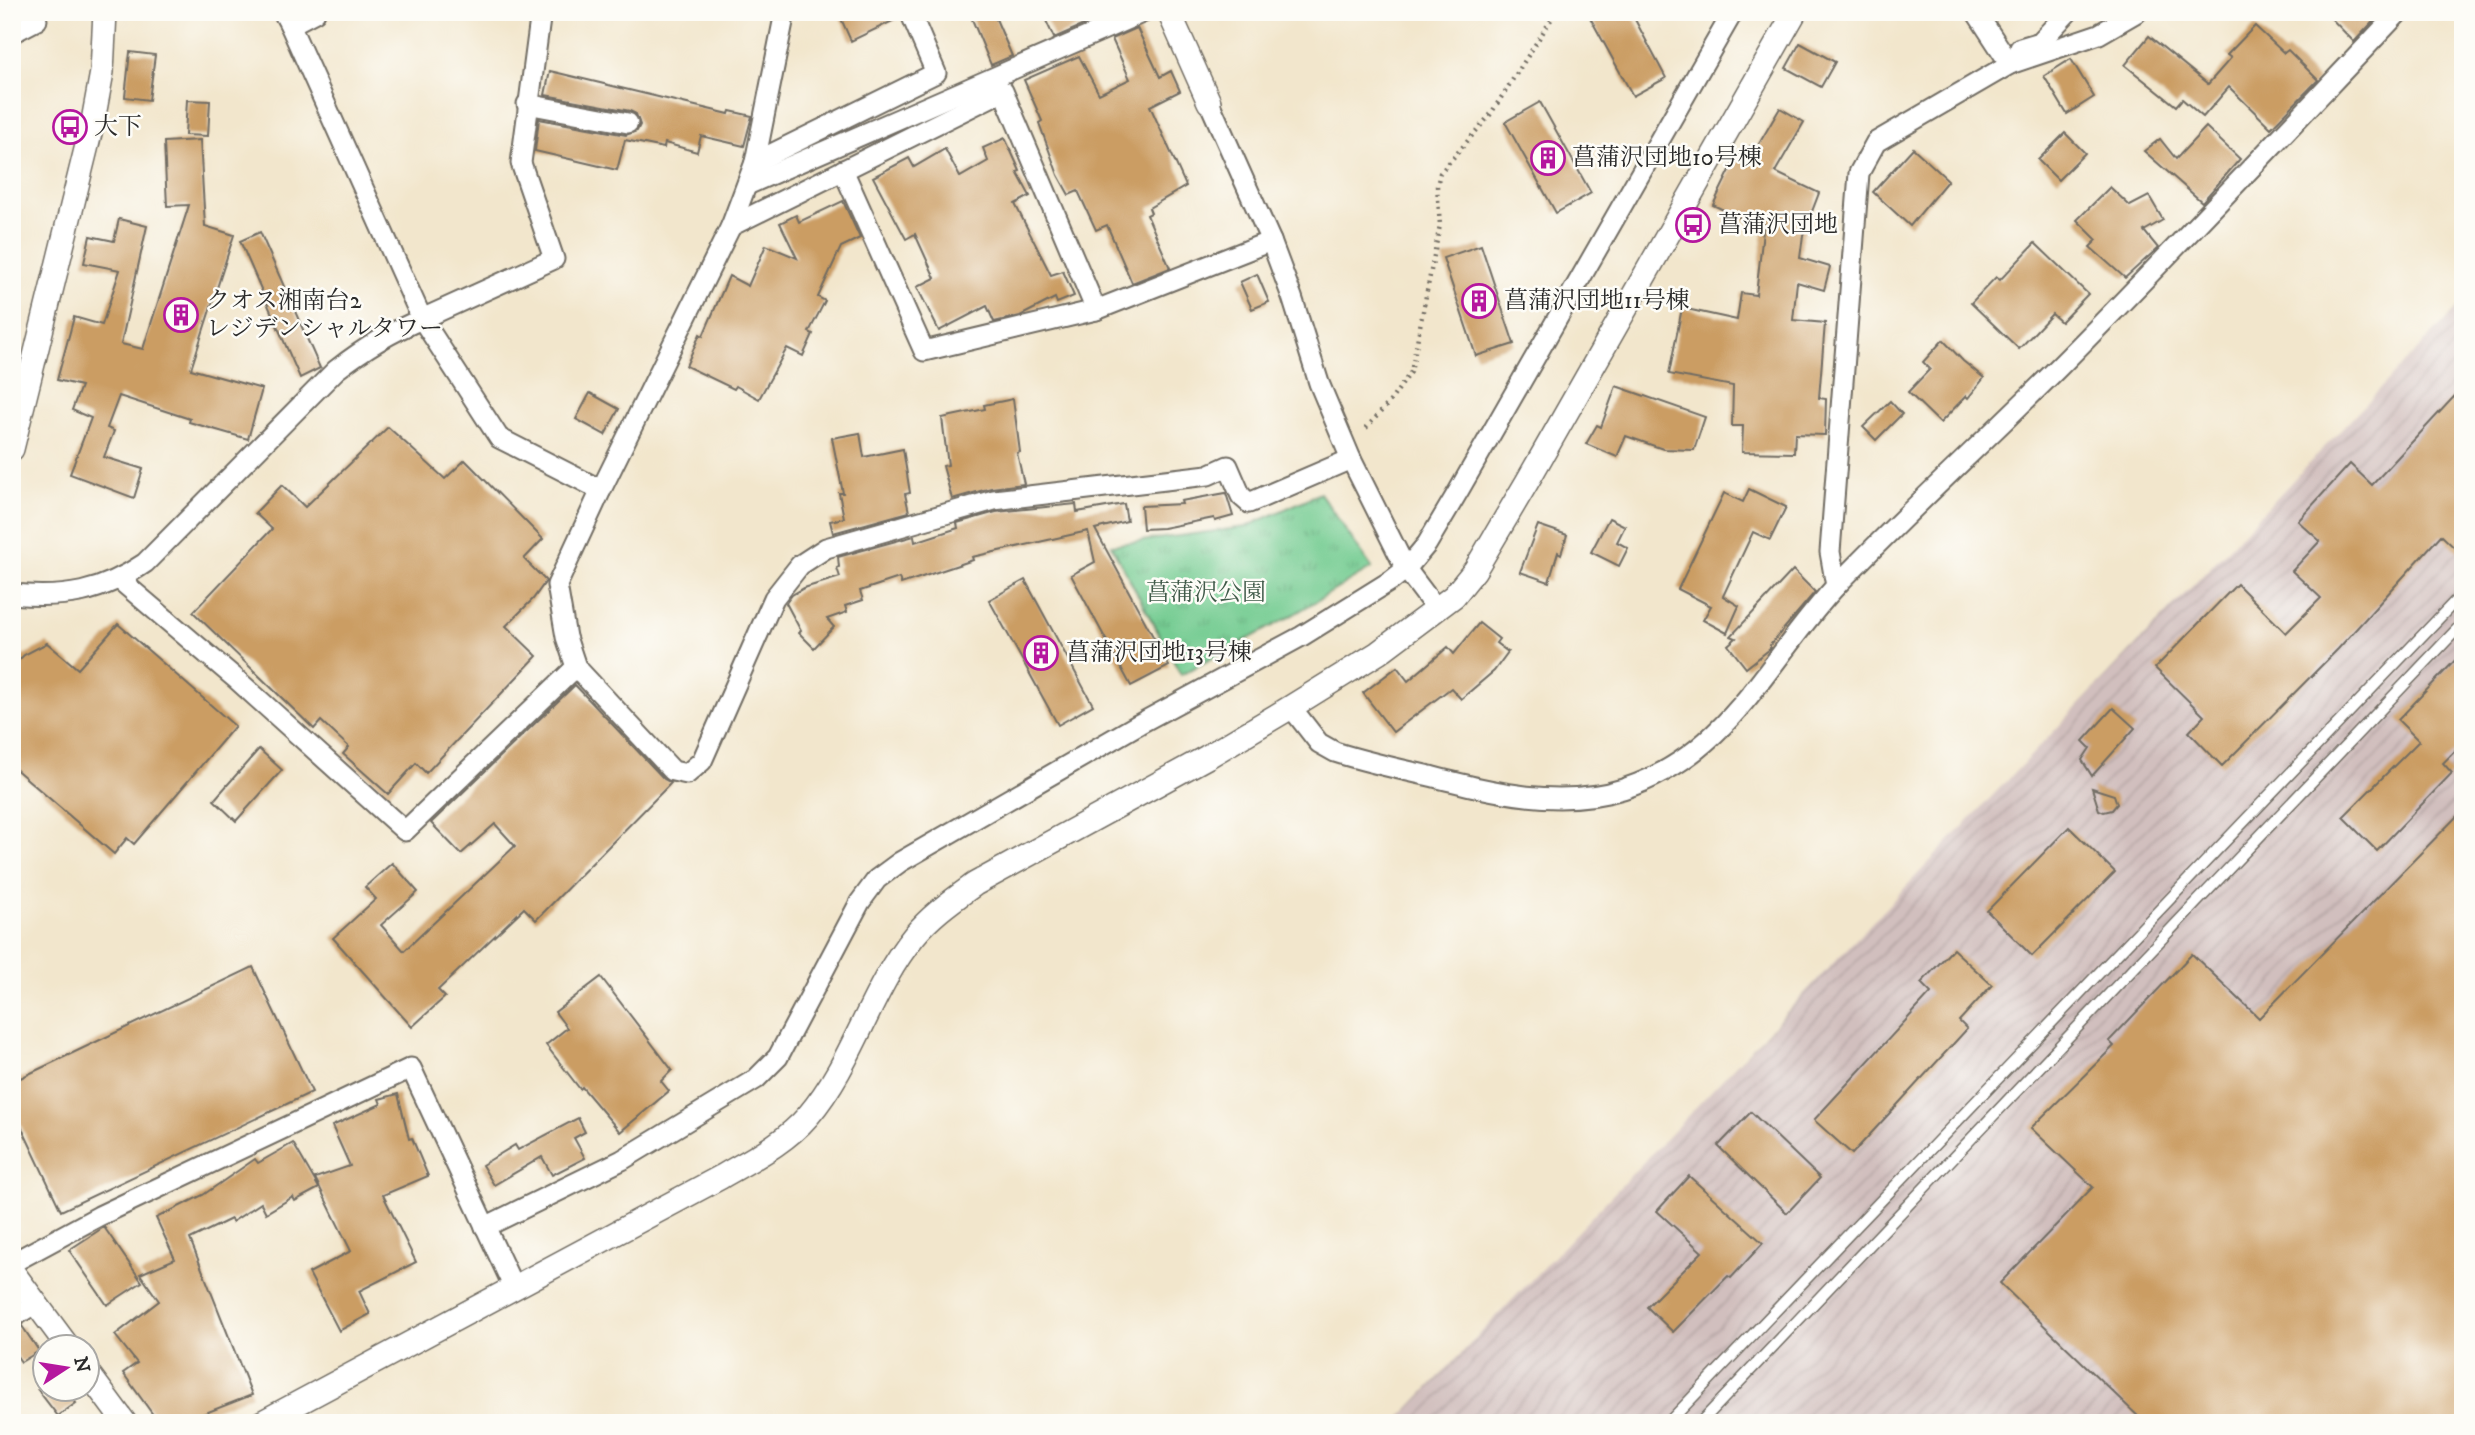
<svg xmlns="http://www.w3.org/2000/svg" width="2475" height="1435" viewBox="0 0 2475 1435" font-family="'IM FELL DW Pica','Noto Serif JP',serif">
	<style>
		.industrial { fill: url(#industrial-furrows) }
		.park { fill: url(#park-tufts); stroke: #507c5e; stroke-width: 2 }
		.building { fill: #cb9d64 }
		.lines { fill: none; stroke-linecap: round; stroke-linejoin: round }
		.service-casing { stroke: #716c63; stroke-width: 13 }
		.minor-casing { stroke: #716c63; stroke-width: 23 }
		.tertiary-casing { stroke: #716c63; stroke-width: 26 }
		.path { stroke: #716c63; stroke-width: 4.5; stroke-dasharray: 2 5; stroke-linecap: butt }
		.service { stroke: #fff; stroke-width: 10 }
		.minor { stroke: #fff; stroke-width: 19 }
		.tertiary { stroke: #fff; stroke-width: 23 }
		.labels { text-anchor: middle; dominant-baseline: central; stroke-width: 5; stroke-linejoin: round; paint-order: stroke }
		.poi-label { font-size: 24px; fill: #2b2b2b; stroke: #fdfcf7; text-anchor: start }
		.park-label { font-size: 24px; fill: #415b4a; stroke: #fdfcf7 }
	</style>
	<defs>
		<pattern id="industrial-furrows" width="10" height="10" patternUnits="userSpaceOnUse" patternTransform="scale(1.75)"><rect width="10" height="10" fill="#d1bfbe"/><path d="M-1 1l2-2M0 10L10 0M9 11l2-2" fill="none" stroke="#b4a4a3"/></pattern>
		<pattern id="park-tufts" width="24" height="20" patternUnits="userSpaceOnUse" patternTransform="scale(1.75)"><rect width="24" height="20" fill="#75cc92"/><path d="M3 7l-1-3M5 7V3M7 7l1-3M15 17l-1-3M17 17v-4M19 17l1-3" fill="none" stroke="#65af7e"/></pattern>
	</defs>
	<rect width="100%" height="100%" fill="#fdfcf7"/>
	<filter id="ink" filterUnits="userSpaceOnUse"><feTurbulence type="fractalNoise" baseFrequency=".0143" numOctaves="2"/><feDisplacementMap in="SourceGraphic" scale="14" xChannelSelector="R" yChannelSelector="G"/><feConvolveMatrix kernelMatrix="1 2 1 2 8 2 1 2 1" color-interpolation-filters="sRGB"/></filter>
	<filter id="wash" filterUnits="userSpaceOnUse"><feTurbulence type="fractalNoise" baseFrequency=".00686" numOctaves="4" result="noise"/><feDisplacementMap in="SourceGraphic" scale="28" xChannelSelector="R" yChannelSelector="G"/><feGaussianBlur stdDeviation="1.57" result="paint"/><feColorMatrix in="noise" values="0 0 0 0 0 0 0 0 0 0 0 0 0 0 0 0 0 1.4 0 .05"/><feComposite in="paint" operator="in"/></filter>
	<g filter="url(#wash)">
		<rect width="100%" height="100%" fill="#f2e6cc"/>
		<!-- industrial -->
		<polygon class="industrial" points="2463,302 2463,1423 1395,1423"/>
		<!-- park -->
		<polygon class="park" points="1320,493 1372,568 1286,619 1181,675 1111,545 1246,527"/>
		<g id="blocks">
			<!-- building -->
			<g class="building">
				<polygon points="838,12 898,12 899,18 851,41"/>
				<polygon points="969,12 993,12 1012,56 991,65"/>
				<polygon points="1042,12 1113,12 1054,38"/>
				<polygon points="1587,12 1631,12 1666,78 1633,96"/>
				<polygon points="2325,12 2382,12 2354,42"/>
				<polygon points="2255,26 2284,53 2288,50 2318,80 2271,128 2229,87 2203,117 2182,99 2176,106 2125,65 2149,36 2208,84 2231,58 2227,55"/>
				<polygon points="1137,28 1160,77 1171,71 1180,91 1150,106 1186,186 1149,208 1151,213 1147,215 1170,268 1132,283 1107,225 1096,230 1078,191 1069,195 1058,175 1039,123 1042,121 1024,80 1079,56 1099,94 1130,79 1112,39"/>
				<polygon points="1800,43 1835,62 1821,87 1786,68"/>
				<polygon points="130,52 155,55 149,100 125,97"/>
				<polygon points="2071,59 2094,97 2067,114 2044,76"/>
				<polygon points="550,71 729,114 730,111 752,116 744,146 701,136 697,152 665,143 664,148 625,140 617,170 535,151 539,119 626,135 637,131 640,125 636,114 630,111 545,95"/>
				<polygon points="187,100 210,101 208,136 185,135"/>
				<polygon points="1540,102 1591,193 1556,213 1505,122"/>
				<polygon points="1780,108 1804,122 1775,172 1819,193 1803,235 1800,258 1830,267 1824,290 1797,282 1793,320 1825,323 1819,398 1826,399 1825,435 1795,434 1794,453 1742,452 1743,426 1732,426 1733,386 1669,374 1682,308 1737,320 1741,293 1756,295 1764,222 1747,221 1713,205 1738,154 1745,157 1750,146 1756,149"/>
				<polygon points="2206,127 2240,159 2202,202 2144,151 2160,139 2176,159"/>
				<polygon points="2065,133 2085,153 2058,180 2038,160"/>
				<polygon points="1005,138 1020,171 1017,172 1030,196 1015,204 1051,275 1063,271 1074,296 1057,303 1055,298 1020,316 994,322 987,306 939,331 917,287 935,278 915,234 906,239 873,177 909,158 914,167 945,149 960,177 988,161 983,148"/>
				<polygon points="200,140 205,226 234,235 191,369 262,389 248,439 189,422 190,419 119,396 107,428 114,431 104,457 143,469 134,498 70,474 91,418 72,410 81,386 57,380 74,317 102,325 120,270 84,263 90,236 114,241 119,219 147,226 121,344 143,349 189,205 167,206 164,142"/>
				<polygon points="1913,148 1948,180 1910,226 1873,192"/>
				<polygon points="2110,187 2130,206 2149,196 2163,220 2144,231 2158,248 2125,278 2090,247 2097,240 2077,220"/>
				<polygon points="843,201 860,238 841,247 818,297 825,301 809,332 813,334 803,356 787,348 759,399 736,386 734,389 686,366 700,334 703,336 729,276 748,286 766,245 797,258 780,223 796,215 799,222"/>
				<polygon points="260,232 320,368 300,378 240,241"/>
				<polygon points="2035,243 2088,294 2061,322 2052,314 2019,349 1971,303 1996,277 2000,280"/>
				<polygon points="1481,245 1514,344 1476,356 1443,258"/>
				<polygon points="1257,274 1269,302 1252,309 1240,282"/>
				<polygon points="1943,340 1963,361 1984,378 1968,398 1966,396 1940,423 1908,392 1930,369 1923,362"/>
				<polygon points="1616,386 1705,417 1694,450 1663,449 1626,436 1617,457 1586,444 1597,425 1601,427"/>
				<polygon points="2463,387 2463,556 2441,535 2338,649 2222,766 2189,732 2204,716 2155,668 2237,584 2286,633 2321,598 2292,571 2320,541 2298,521 2350,464 2372,485"/>
				<polygon points="590,393 619,409 605,435 576,419"/>
				<polygon points="1013,399 1020,452 1017,453 1024,484 991,488 952,499 943,466 948,465 942,418 985,409 984,405"/>
				<polygon points="1890,401 1902,414 1876,440 1863,427"/>
				<polygon points="388,427 445,479 465,460 543,539 524,559 546,581 533,599 506,626 537,656 426,773 416,763 388,794 343,754 349,747 321,721 314,729 193,612 272,529 255,513 282,485 305,507"/>
				<polygon points="860,433 864,457 903,449 910,493 905,494 909,512 833,533 830,521 844,518 839,493 843,493 832,438"/>
				<polygon points="1749,489 1786,507 1770,540 1753,532 1723,596 1739,606 1727,633 1703,620 1711,606 1678,589 1724,493 1743,502"/>
				<polygon points="1226,493 1233,516 1215,521 1214,518 1163,528 1143,529 1141,506 1182,504 1181,501"/>
				<polygon points="1076,504 1077,512 1124,504 1127,521 1095,529 1169,666 1131,686 1071,575 1095,562 1088,531 972,557 973,560 901,584 899,578 860,591 863,600 845,606 847,612 827,619 834,627 814,648 799,633 801,631 786,603 792,595 804,588 840,577 837,568 839,567 838,557 914,536 915,542 958,528 957,523 996,512"/>
				<polygon points="1609,518 1625,526 1617,542 1628,548 1619,566 1591,552"/>
				<polygon points="1538,525 1567,535 1561,554 1558,552 1549,582 1520,572"/>
				<polygon points="1793,570 1815,592 1770,645 1770,649 1746,668 1728,645 1736,638 1731,636"/>
				<polygon points="1025,580 1093,705 1058,725 989,600"/>
				<polygon points="1479,623 1499,639 1496,643 1508,652 1494,671 1461,699 1451,688 1393,732 1363,693 1397,667 1408,681 1448,647 1454,654"/>
				<polygon points="118,624 235,726 134,844 127,838 114,854 12,766 12,667 24,655 47,643 78,669"/>
				<polygon points="2463,652 2463,743 2443,763 2452,773 2377,851 2343,817 2419,741 2398,720"/>
				<polygon points="575,685 664,779 671,783 536,920 524,908 438,990 445,997 412,1027 333,938 376,899 365,887 392,863 418,892 381,925 404,951 515,846 495,824 461,854 431,823"/>
				<polygon points="2113,708 2135,728 2092,776 2082,760 2090,748 2083,741"/>
				<polygon points="259,749 282,770 236,821 214,800"/>
				<polygon points="2092,788 2114,795 2117,804 2112,810 2104,812 2099,810"/>
				<polygon points="2463,810 2463,1423 2145,1423 2000,1283 2093,1187 2031,1128 2114,1046 2109,1041 2192,954 2259,1018"/>
				<polygon points="2069,827 2115,872 2032,956 1987,911"/>
				<polygon points="1953,949 1992,985 1959,1021 1967,1029 1852,1154 1814,1120 1931,993 1921,983"/>
				<polygon points="253,967 312,1092 61,1211 12,1107 12,1082"/>
				<polygon points="601,977 672,1070 661,1081 669,1091 620,1132 582,1087 580,1089 546,1045 567,1028 555,1012"/>
				<polygon points="398,1094 409,1139 412,1138 428,1176 383,1195 416,1262 359,1291 370,1314 339,1331 309,1273 351,1251 315,1178 350,1166 332,1126 381,1104 379,1099"/>
				<polygon points="1751,1112 1820,1178 1787,1213 1718,1146"/>
				<polygon points="578,1118 585,1132 574,1138 585,1158 552,1175 542,1157 494,1185 482,1165 515,1145 518,1150"/>
				<polygon points="293,1143 319,1188 295,1201 293,1197 266,1213 261,1203 232,1222 231,1219 190,1239 252,1395 180,1423 159,1423 123,1373 137,1363 115,1335 159,1301 140,1274 175,1259 156,1218 203,1195 255,1159 258,1163"/>
				<polygon points="1689,1176 1763,1243 1731,1278 1728,1276 1673,1332 1647,1307 1702,1252 1657,1211"/>
				<polygon points="104,1227 142,1282 107,1305 69,1250"/>
				<polygon points="22,1326 39,1351 21,1362 12,1349 12,1330"/>
				<polygon points="38,1390 66,1390 76,1403 58,1416"/>
			</g>
		</g>
	</g>
	<g filter="url(#ink)">
		<use href="#blocks" fill-opacity="0" stroke="#716c63" stroke-width="2"/>
		<g class="lines">
			<!-- service casing -->
			<g class="service-casing">
				<g id="service">
					<polyline points="1668,1423 2463,593"/>
					<polyline points="1700,1423 2463,623"/>
				</g>
			</g>
			<!-- minor casing -->
			<g class="minor-casing">
				<g id="minor">
					<polyline points="283,12 290,25 315,12"/>
					<polyline points="1976,12 2010,64"/>
					<polyline points="290,25 422,319 554,259 521,163 540,19 537,12"/>
					<polyline points="12,33 37,20 34,12"/>
					<polyline points="2020,48 2040,42 2068,12"/>
					<polyline points="1209,102 1271,241 1292,297 1319,383 1351,459 1406,569 1437,610"/>
					<polyline points="527,104 628,123"/>
					<polyline points="755,162 785,12"/>
					<polyline points="843,170 924,351 1096,310 1271,241"/>
					<polyline points="747,185 1144,12"/>
					<polyline points="731,226 1003,91 1096,310"/>
					<polyline points="120,580 235,678 405,831 576,667 673,771 687,774 702,761 774,598 800,565 826,548 994,500 1208,475 1228,466 1241,496 1249,503 1351,459"/>
					<polyline points="1836,586 1830,552 1859,173 1876,142 2010,64 2099,34 2137,12"/>
					<path d="M12,594C65,599 101,593 145,563L336,370C363,349 390,332 422,319L499,438L601,490L731,226L755,162L936,73L910,12"/>
					<polyline points="576,667 566,637 557,585 601,490"/>
					<path d="M1291,707L1319,743L1335,752C1366,762 1398,769 1430,776C1493,792 1558,809 1623,789C1730,755 1768,658 1838,584C1909,510 1986,440 2059,367C2174,251 2286,131 2399,12"/>
					<polyline points="485,1227 622,1160 756,1079 778,1057 860,902 877,879 900,862 1139,724 1302,636 1392,580 1406,569 1427,544 1459,490 1733,12"/>
					<polyline points="12,1263 99,1216 411,1068 514,1288"/>
					<polyline points="12,1318 36,1303"/>
				</g>
			</g>
			<!-- tertiary casing -->
			<g class="tertiary-casing">
				<g id="tertiary">
					<polyline points="1169,12 1209,102"/>
					<polyline points="12,449 93,121 102,72 105,12"/>
					<polyline points="12,1271 69,1348"/>
					<polyline points="88,1373 125,1423"/>
					<path d="M261,1423L721,1177C752,1159 785,1143 808,1116C854,1062 870,990 914,936C931,915 953,900 975,884L1207,757L1291,707L1378,653L1454,596L1475,570L1527,482L1795,12"/>
				</g>
			</g>
			<!-- path -->
			<polyline class="path" points="1366,428 1388,404 1411,372 1440,225 1437,186 1440,173 1490,115 1556,12"/>
			<!-- service -->
			<use href="#service" class="service"/>
			<!-- minor -->
			<use href="#minor" class="minor"/>
			<!-- tertiary -->
			<use href="#tertiary" class="tertiary"/>
		</g>
	</g>
	<!-- icons -->
	<defs>
		<g id="bus-ring" transform="scale(1.75)"><circle r="9.5" fill="#fdfcf7" stroke="#b5179e" stroke-width="1.5"/><path d="M-5-6H5V4H4V6H2V4H-2V6H-4V4H-5ZM-3.5-4V0h7V-4ZM-3.5 1.2v1.5H-2V1.2ZM2 1.2v1.5H3.5V1.2Z" fill="#b5179e"/></g>
		<g id="building-ring" transform="scale(1.75)"><circle r="9.5" fill="#fdfcf7" stroke="#b5179e" stroke-width="1.5"/><path d="M-4-6H4V6H1V3H-1V6H-4ZM-2.5-4.3h1.7v1.8h-1.7ZM.8-4.3h1.7v1.8H.8ZM-2.5-1h1.7V.8h-1.7ZM.8-1h1.7V.8H.8Z" fill="#b5179e"/></g>
	</defs>
	<g fill-rule="evenodd">
		<use href="#bus-ring" x="70" y="127"/>
		<use href="#building-ring" x="1548" y="158"/>
		<use href="#bus-ring" x="1693" y="225"/>
		<use href="#building-ring" x="1479" y="301"/>
		<use href="#building-ring" x="181" y="315"/>
		<use href="#building-ring" x="1041" y="653"/>
	</g>
	<g class="labels">
		<!-- poi labels -->
		<g class="poi-label">
			<text x="94" y="127">大下</text>
			<text x="1572" y="158">菖蒲沢団地10号棟</text>
			<text x="1718" y="225">菖蒲沢団地</text>
			<text x="206" y="301">クオス湘南台2<tspan x="206" dy="28">レジデンシャルタワー</tspan></text>
			<text x="1504" y="301">菖蒲沢団地11号棟</text>
			<text x="1066" y="653">菖蒲沢団地13号棟</text>
		</g>
		<!-- park labels -->
		<g class="park-label">
			<text x="1206" y="593">菖蒲沢公園</text>
		</g>
	</g>
	<!-- margin -->
	<rect width="2475" height="1435" fill="none" stroke="#fdfcf7" stroke-width="42"/>
	<!-- north arrow -->
	<g transform="translate(66 1368) rotate(78)"><circle r="33" fill="#fdfcf7" stroke="#a9a8a5" stroke-width="2"/>
	<path d="M0-5L12 26L0 18L-12 26Z" fill="#b5179e"/>
	<text y="-10" font-size="19" font-weight="bold" text-anchor="middle" fill="#2b2b2b">N</text>
	</g>
</svg>
